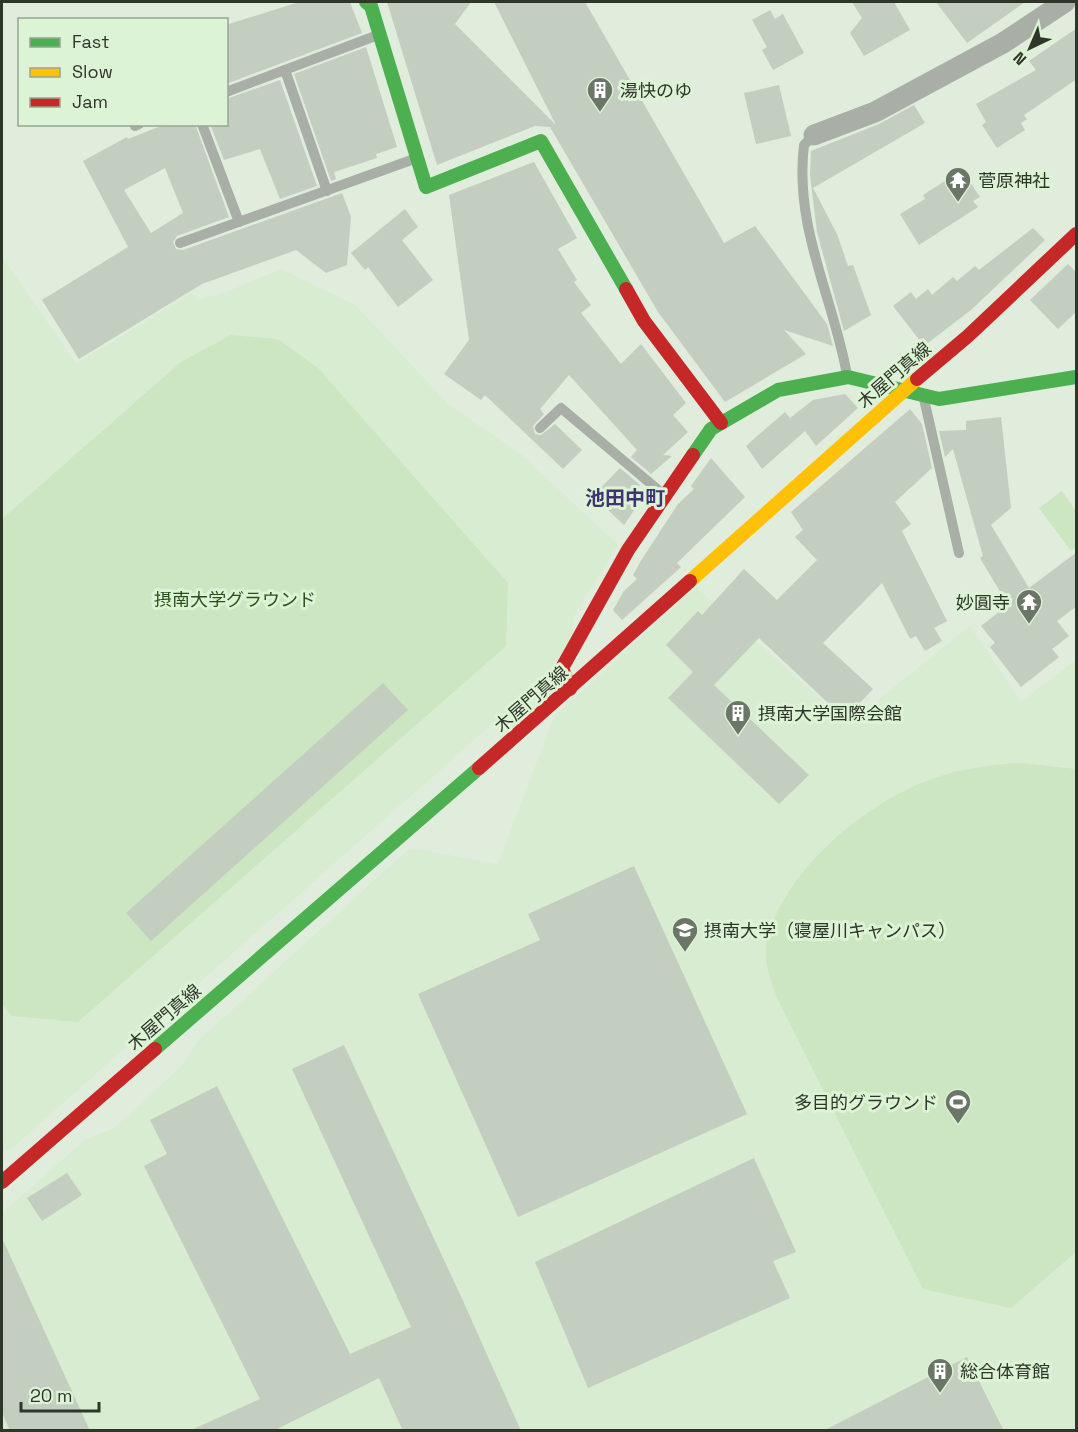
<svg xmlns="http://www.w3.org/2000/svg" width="1078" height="1432" viewBox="0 0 1078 1432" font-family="'Space Grotesk','Noto Sans JP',sans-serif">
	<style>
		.built { fill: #d8ecd1 }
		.green { fill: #cbe6c0 }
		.building { fill: #c3cdc0; fill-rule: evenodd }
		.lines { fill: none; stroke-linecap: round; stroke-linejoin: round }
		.lane { stroke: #a9afa7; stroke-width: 10 }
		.street { stroke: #a9afa7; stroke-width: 21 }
		.fast { stroke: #4caf50; stroke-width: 14 }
		.slow { stroke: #ffc107; stroke-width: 14 }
		.jam { stroke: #c62828; stroke-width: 14 }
		.labels { text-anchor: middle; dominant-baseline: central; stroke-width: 6; stroke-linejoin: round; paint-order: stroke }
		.poi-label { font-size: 18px; fill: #2e362a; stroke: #ddf3d5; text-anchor: start }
		.street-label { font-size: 18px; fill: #2e362a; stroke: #ddf3d5 }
		.park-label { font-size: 18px; fill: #2a5119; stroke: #ddf3d5 }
		.neighbourhood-label { font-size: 20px; font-weight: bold; fill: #3e3571; stroke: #ddf3d5 }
	</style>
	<rect width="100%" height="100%" fill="#e0ecdc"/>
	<!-- built -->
	<g class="built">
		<polygon points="2,256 76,364 193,292 197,300 224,293 281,269 355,305 449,405 522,455 618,545 574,616 572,634 561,656 533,688 12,1148 2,1152"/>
		<polygon points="696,587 848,724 970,626 1021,702 1076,660 1076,1430 2,1430 2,1213 85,1140 114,1128 182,1066 197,1042 410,848 498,864 554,717"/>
	</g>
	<!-- green -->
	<g class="green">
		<polygon points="231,335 278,339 319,369 508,583 506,646 78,1022 12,1016 2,1004 2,519 181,362"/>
		<polygon points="1062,491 1076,511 1076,547 1071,551 1039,508"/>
		<path d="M1021,763L1076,769V1252L1011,1308L923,1289L777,998C771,979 762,960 767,940C785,870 866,802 932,779C961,768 991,765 1021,763Z"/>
	</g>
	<!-- building -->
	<g class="building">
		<polygon points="299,2 350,2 362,33 226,84 226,25"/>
		<polygon points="387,2 471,2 455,24 556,125 494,2 585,2 724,243 755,226 827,324 833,346 784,330 806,354 725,402 658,312 550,127 535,126 437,165"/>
		<polygon points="852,2 894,2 910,30 864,56 850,33 862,18"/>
		<polygon points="936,2 1025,2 967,43"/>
		<polygon points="770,10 775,19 783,14 804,53 773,70 762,50 767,47 752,20"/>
		<polygon points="1077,28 1077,79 1024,115 1027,119 1021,123 1025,130 997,148 982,125 986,122 976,104 1036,70 1029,61"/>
		<polygon points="366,47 397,147 376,154 377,158 334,172 336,179 331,181 294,74"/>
		<polygon points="280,80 317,186 280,199 260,149 224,160 210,124 226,124 226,99"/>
		<polygon points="779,85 791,136 756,144 744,93"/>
		<polygon points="914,105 925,123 813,188 837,234 848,266 853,265 871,315 844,331 817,232 810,175 811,151 879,124"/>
		<path d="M166,124H195L229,217L177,236L173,242L176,249L183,250L342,193L351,217L347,265L326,273L296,250L202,284L79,359L42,300L128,247L83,161L127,137L128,139ZM165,168L183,213L151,233L124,190Z"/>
		<polygon points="534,162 577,238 558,249 577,280 574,282 591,305 581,313 621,364 641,344 686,403 673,415 688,432 663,455 672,456 651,474 631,457 637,450 569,375 540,409 544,414 533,426 535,434 541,435 555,424 582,450 563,469 485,395 481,400 444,374 469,340 449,195"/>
		<polygon points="962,170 980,197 973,201 978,207 919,245 900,214 925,199 923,195"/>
		<polygon points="405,209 418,227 402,240 433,280 398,307 368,267 365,270 351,253"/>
		<polygon points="1033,228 1045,240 971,310 924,346 893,306 911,292 916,299 928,289 932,295 953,277 957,281 975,266 979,270"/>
		<polygon points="1068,264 1077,273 1077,311 1058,329 1030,300"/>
		<polygon points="845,394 858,408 816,446 805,431 762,469 746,446 785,412 790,418 813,400"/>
		<polygon points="910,409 922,424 932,468 895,502 911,524 902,531 947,621 934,628 942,641 925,651 916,636 910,639 882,583 823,643 873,689 845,719 759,638 714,685 809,775 779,804 668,698 693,672 666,645 698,611 702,615 744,569 777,600 817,560 795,537 803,530 791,512"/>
		<polygon points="1001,417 1011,508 991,525 1029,588 1077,552 1077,606 1057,621 1069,636 1052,649 1059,657 1021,687 990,647 995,643 981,626 1008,605 980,558 983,556 953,449 945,457 939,431 966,430 966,421"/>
		<polygon points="711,458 745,497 677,563 681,567 622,620 613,610 624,591 637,579 633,575 642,559 678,504 694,489 691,486"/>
		<polygon points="620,468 640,485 633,491 641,500 624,525 593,496"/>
		<polygon points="383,683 408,710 151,941 126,913"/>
		<polygon points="634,866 747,1114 518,1217 418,994 540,940 528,914"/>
		<polygon points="344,1045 464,1303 521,1431 403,1431 379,1378 273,1431 189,1431 260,1399 144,1166 167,1154 150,1120 217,1086 350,1354 411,1327 292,1069"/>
		<polygon points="754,1158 796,1252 773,1261 790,1298 588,1388 535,1262"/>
		<polygon points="67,1173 82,1195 42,1221 27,1198"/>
		<polygon points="2,1238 90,1431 10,1431 2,1412"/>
		<polygon points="967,1357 1004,1431 823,1431"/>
	</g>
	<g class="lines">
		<!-- lane -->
		<g class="lane">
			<polyline points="285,70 327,191"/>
			<polyline points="226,92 378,35"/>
			<polyline points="202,124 239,222"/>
			<polyline points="135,126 139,124"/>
			<path d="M814,135L804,145C794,228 833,296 847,375"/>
			<polyline points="180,243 417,158"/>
			<polyline points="924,399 959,553"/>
			<polyline points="540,428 561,408 663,494"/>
		</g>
		<!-- street -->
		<polyline class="street" points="814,135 875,112 1003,43 1065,2"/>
		<!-- fast -->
		<g class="fast">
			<polyline points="366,2 371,6 426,187 541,141 626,289"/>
			<polyline points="693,455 711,429 778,390 848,377 939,399 1076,377"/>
			<polyline points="155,1049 479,768"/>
		</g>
		<!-- slow -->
		<polyline class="slow" points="690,581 917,379"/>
		<!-- jam -->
		<g class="jam">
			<polyline points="626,289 644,321 721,423"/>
			<polyline points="917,379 968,336 1076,234"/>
			<polyline points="570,689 562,668 628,550 693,455"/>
			<polyline points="479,768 690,581"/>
			<polyline points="2,1182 155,1049"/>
		</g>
	</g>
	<!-- icons -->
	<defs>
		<g id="building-pin" transform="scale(1.35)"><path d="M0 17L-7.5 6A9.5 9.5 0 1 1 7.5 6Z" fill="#6c7668" stroke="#ddf3d5"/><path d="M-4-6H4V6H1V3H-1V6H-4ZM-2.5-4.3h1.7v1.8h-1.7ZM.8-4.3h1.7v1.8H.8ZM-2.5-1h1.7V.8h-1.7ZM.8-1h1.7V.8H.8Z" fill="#fff"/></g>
		<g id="temple-pin" transform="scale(1.35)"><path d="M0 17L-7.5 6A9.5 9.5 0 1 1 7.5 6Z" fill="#6c7668" stroke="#ddf3d5"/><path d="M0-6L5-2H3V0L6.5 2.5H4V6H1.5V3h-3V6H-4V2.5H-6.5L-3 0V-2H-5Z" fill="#fff"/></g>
		<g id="university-pin" transform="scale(1.35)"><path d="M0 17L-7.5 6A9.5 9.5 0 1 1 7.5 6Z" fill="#6c7668" stroke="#ddf3d5"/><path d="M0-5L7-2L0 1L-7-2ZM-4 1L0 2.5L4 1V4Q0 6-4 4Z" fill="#fff"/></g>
		<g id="stadium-pin" transform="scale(1.35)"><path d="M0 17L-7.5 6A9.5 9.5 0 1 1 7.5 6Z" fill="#6c7668" stroke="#ddf3d5"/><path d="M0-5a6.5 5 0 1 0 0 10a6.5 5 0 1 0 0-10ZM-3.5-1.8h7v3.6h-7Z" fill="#fff"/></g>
	</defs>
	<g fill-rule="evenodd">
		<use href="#building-pin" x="600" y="90"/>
		<use href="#temple-pin" x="958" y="180"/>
		<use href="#temple-pin" x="1029" y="602"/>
		<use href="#building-pin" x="738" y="713"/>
		<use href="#university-pin" x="685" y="930"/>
		<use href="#stadium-pin" x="958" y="1102"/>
		<use href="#building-pin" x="940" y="1371"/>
	</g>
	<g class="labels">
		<!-- poi labels -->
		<g class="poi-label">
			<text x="620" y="90">湯快のゆ</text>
			<text x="978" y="180">菅原神社</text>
			<text x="1010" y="602" text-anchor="end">妙圓寺</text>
			<text x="758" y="713">摂南大学国際会館</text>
			<text x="704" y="930">摂南大学（寝屋川キャンパス）</text>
			<text x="938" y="1102" text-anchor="end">多目的グラウンド</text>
			<text x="960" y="1371">総合体育館</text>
		</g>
		<!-- street labels -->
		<g class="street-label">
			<text transform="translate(894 375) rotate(-41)">木屋門真線</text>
			<text transform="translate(531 699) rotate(-41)">木屋門真線</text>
			<text transform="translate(164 1017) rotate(-41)">木屋門真線</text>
		</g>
		<!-- park labels -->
		<g class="park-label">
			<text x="235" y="599">摂南大学グラウンド</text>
		</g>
		<!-- neighbourhood labels -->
		<g class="neighbourhood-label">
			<text x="625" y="498">池田中町</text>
		</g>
	</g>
	<!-- border -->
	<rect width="1078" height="1432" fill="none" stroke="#2e362a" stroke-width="6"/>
	<!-- legend -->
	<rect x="18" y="18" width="210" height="108" fill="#ddf3d5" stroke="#97a791" stroke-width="1.5"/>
	<rect x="30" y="38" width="30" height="9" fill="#4caf50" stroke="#97a791" stroke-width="1.5"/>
	<text x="72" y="48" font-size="18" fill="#2e362a">Fast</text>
	<rect x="30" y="68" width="30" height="9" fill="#ffc107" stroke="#97a791" stroke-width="1.5"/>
	<text x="72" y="78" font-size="18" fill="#2e362a">Slow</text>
	<rect x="30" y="98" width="30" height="9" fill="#c62828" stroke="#97a791" stroke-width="1.5"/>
	<text x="72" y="108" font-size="18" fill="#2e362a">Jam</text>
	<!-- north arrow -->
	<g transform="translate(1030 48) rotate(224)" stroke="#ddf3d5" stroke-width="4.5" paint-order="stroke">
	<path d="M0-4.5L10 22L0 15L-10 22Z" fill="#2e362a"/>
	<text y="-9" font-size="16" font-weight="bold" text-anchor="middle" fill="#2e362a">N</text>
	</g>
	<!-- scale -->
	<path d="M21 1402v9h78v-9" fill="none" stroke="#2e362a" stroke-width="3"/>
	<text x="30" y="1402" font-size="18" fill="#2e362a" stroke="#ddf3d5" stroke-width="4.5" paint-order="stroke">20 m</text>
</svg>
